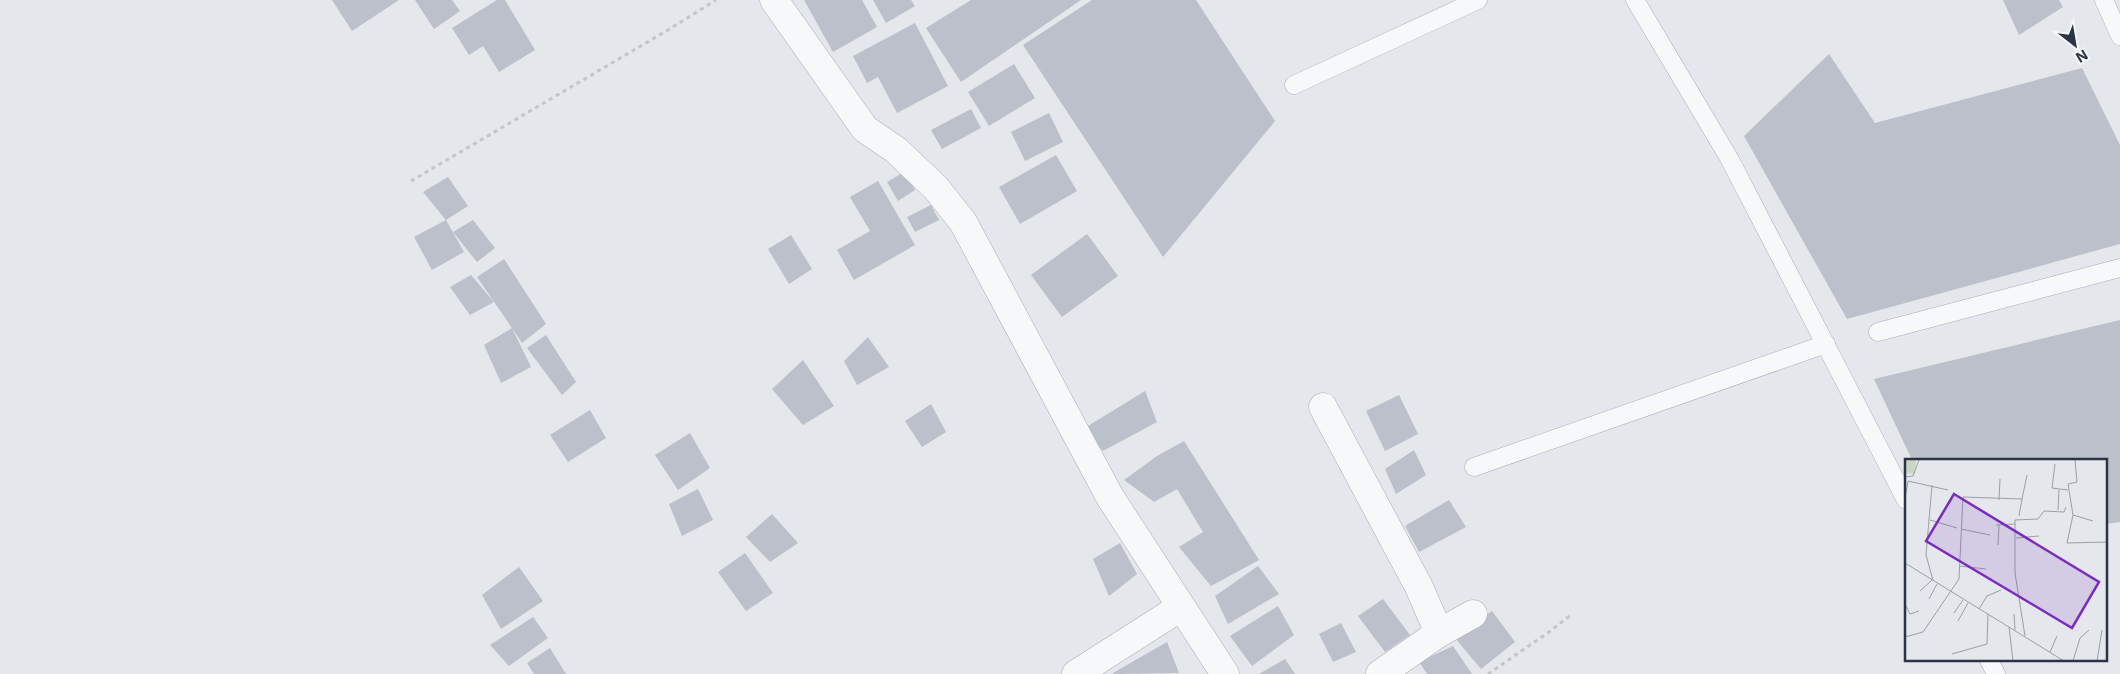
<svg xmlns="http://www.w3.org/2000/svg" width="2120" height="674" viewBox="0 0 2120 674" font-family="Inter,sans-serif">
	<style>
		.building { fill: #bbc0ca }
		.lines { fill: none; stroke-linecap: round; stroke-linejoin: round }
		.lane-casing { stroke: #a9aeb7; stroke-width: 19 }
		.street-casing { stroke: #a9aeb7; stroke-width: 29 }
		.path { stroke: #c2c5cb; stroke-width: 3; stroke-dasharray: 4 4; stroke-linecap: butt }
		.lane { stroke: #f7f8fa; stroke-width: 18 }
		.street { stroke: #f7f8fa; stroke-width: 28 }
		.inset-road { fill: none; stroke: #9a9fa9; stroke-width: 1 }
		.view { fill: #7b2cbf; fill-opacity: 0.15; stroke: #7b2cbf; stroke-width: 2.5 }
		.inset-edge { fill: none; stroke: #2b3445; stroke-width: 2.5 }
	</style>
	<rect width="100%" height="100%" fill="#e4e7ec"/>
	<!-- building -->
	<g class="building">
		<polygon points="332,0 399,0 352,31"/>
		<polygon points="415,0 452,0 460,11 434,29"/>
		<polygon points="497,0 505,0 535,50 499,72 483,46 469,55 452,28"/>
		<polygon points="804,0 862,0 877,27 833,52"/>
		<polygon points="873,0 911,0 915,6 886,23"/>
		<polygon points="971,0 1081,0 961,82 926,28"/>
		<polygon points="1092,0 1196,0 1275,121 1163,257 1023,45"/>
		<polygon points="2003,0 2059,0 2063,7 2019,35"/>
		<polygon points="915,23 948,86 897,113 878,77 867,83 853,56"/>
		<polygon points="1829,54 1875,123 2082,68 2120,145 2120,244 1847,319 1744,136"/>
		<polygon points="1014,64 1035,98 989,126 968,92"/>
		<polygon points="971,109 981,128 942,149 931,130"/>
		<polygon points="1049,113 1063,142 1025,161 1011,132"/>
		<polygon points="1056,155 1077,191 1020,224 999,187"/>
		<polygon points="904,172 915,190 898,201 887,182"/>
		<polygon points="448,177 468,206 446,220 423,192"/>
		<polygon points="878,181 915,245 854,280 837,250 870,231 850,197"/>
		<polygon points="931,205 939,220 915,232 907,217"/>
		<polygon points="446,220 464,252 432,270 414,237"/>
		<polygon points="473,220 495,248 477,262 453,232"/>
		<polygon points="1087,234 1118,276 1062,317 1031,275"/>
		<polygon points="791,235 812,269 789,284 768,249"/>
		<polygon points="504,259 546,324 522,343 512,328 531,367 501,383 484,345 512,328 477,277"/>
		<polygon points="471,275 494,302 470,315 450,287"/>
		<polygon points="2120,320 2120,522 2106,524 2106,460 1912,460 1874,379"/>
		<polygon points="546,335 576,382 562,395 527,348"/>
		<polygon points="868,337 889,367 857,385 844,361"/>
		<polygon points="803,360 834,406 803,425 772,389"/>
		<polygon points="1145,391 1157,422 1103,451 1083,429"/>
		<polygon points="1399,395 1418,434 1385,451 1366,411"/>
		<polygon points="931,404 946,432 922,447 905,421"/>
		<polygon points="590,410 606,438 568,462 550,435"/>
		<polygon points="690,433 710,468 678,490 655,455"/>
		<polygon points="1184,441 1259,560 1211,586 1179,547 1203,532 1177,489 1154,502 1124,480 1157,456"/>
		<polygon points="1414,450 1426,475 1396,494 1385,469"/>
		<polygon points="698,489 713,520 682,536 669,504"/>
		<polygon points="1449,500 1466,527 1419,552 1405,526"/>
		<polygon points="772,514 798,543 770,562 746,537"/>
		<polygon points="1120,543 1137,574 1109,596 1093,559"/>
		<polygon points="745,553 773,593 746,611 718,572"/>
		<polygon points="1258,566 1279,594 1228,624 1215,596"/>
		<polygon points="519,567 543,601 501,629 482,595"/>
		<polygon points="1383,599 1410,635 1385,652 1358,616"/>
		<polygon points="1278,606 1294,635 1252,666 1230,636"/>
		<polygon points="1492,611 1515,642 1481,669 1455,638"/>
		<polygon points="533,617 548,638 509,666 490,645"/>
		<polygon points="1341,623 1356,652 1333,662 1319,634"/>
		<polygon points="1167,642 1179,673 1114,674 1113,673"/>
		<polygon points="1453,646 1472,674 1427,674 1419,662"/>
		<polygon points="550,648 566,674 534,674 527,663"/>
		<polygon points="1285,659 1295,674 1259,674"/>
	</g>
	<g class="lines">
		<!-- lane casing -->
		<g class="lane-casing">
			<g id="lane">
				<polyline points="1635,0 1729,158 1906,500"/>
				<polyline points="2104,0 2120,36"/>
				<polyline points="1294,85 1478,0"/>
				<polyline points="1878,332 2120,268"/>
				<polyline points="1474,467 1826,344"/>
				<polyline points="1989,660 1996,674"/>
			</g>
		</g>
		<!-- street casing -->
		<g class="street-casing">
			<g id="street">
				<polyline points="774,0 865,129 896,150 936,188 963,222 1110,497 1225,674"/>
				<polyline points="1323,407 1419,587 1439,633"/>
				<polyline points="1076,674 1181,607"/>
				<polyline points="1380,674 1439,633 1473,614"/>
			</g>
		</g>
		<!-- path -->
		<g class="path">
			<polyline points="411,181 668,30 716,0"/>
			<polyline points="1488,674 1549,632 1572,614"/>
		</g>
		<!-- lane -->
		<use href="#lane" class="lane"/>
		<!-- street -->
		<use href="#street" class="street"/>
	</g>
	<!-- overview -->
	<g transform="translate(1905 459)">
		<rect width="202" height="202" fill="#e4e7ec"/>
		<path d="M0,1H11L10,15L0,14Z" fill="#c9d6c5"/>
		<path class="inset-road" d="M170,1L172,23L163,25L168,56L162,84L203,83M150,5L147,29L163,31M0,18L8,17L14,1M27,26L21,96L28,121M1,34L3,22L43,31M94,41L95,20M153,51L154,31M168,56L188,62M114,57L117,40M25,61L52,69M91,66L110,65M56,70L85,76M111,79L134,77M93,86L94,66M0,104L159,202M54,107L81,110M15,132L27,121M24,140L32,125M0,145L5,155L14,152M74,150L82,137L96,131M49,154L58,141M109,155L110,171M53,162L63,144M104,168L108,202M120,177L110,114V61L133,60L139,52L159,53L161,48M0,178L18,173L54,120L58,38L117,40L122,16M145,193L152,177M47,195L82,185L83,155M168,202L175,179L184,171M192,202L197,171"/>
		<path class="view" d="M49,35L194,123L167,169L21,82Z"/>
		<rect width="202" height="202" class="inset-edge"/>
	</g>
	<!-- north arrow -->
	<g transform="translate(2075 45) rotate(149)" stroke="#f4f6f9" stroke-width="4" paint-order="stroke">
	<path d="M0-4L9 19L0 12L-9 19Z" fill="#2b3445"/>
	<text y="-8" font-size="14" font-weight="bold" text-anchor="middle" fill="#2b3445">N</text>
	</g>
</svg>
